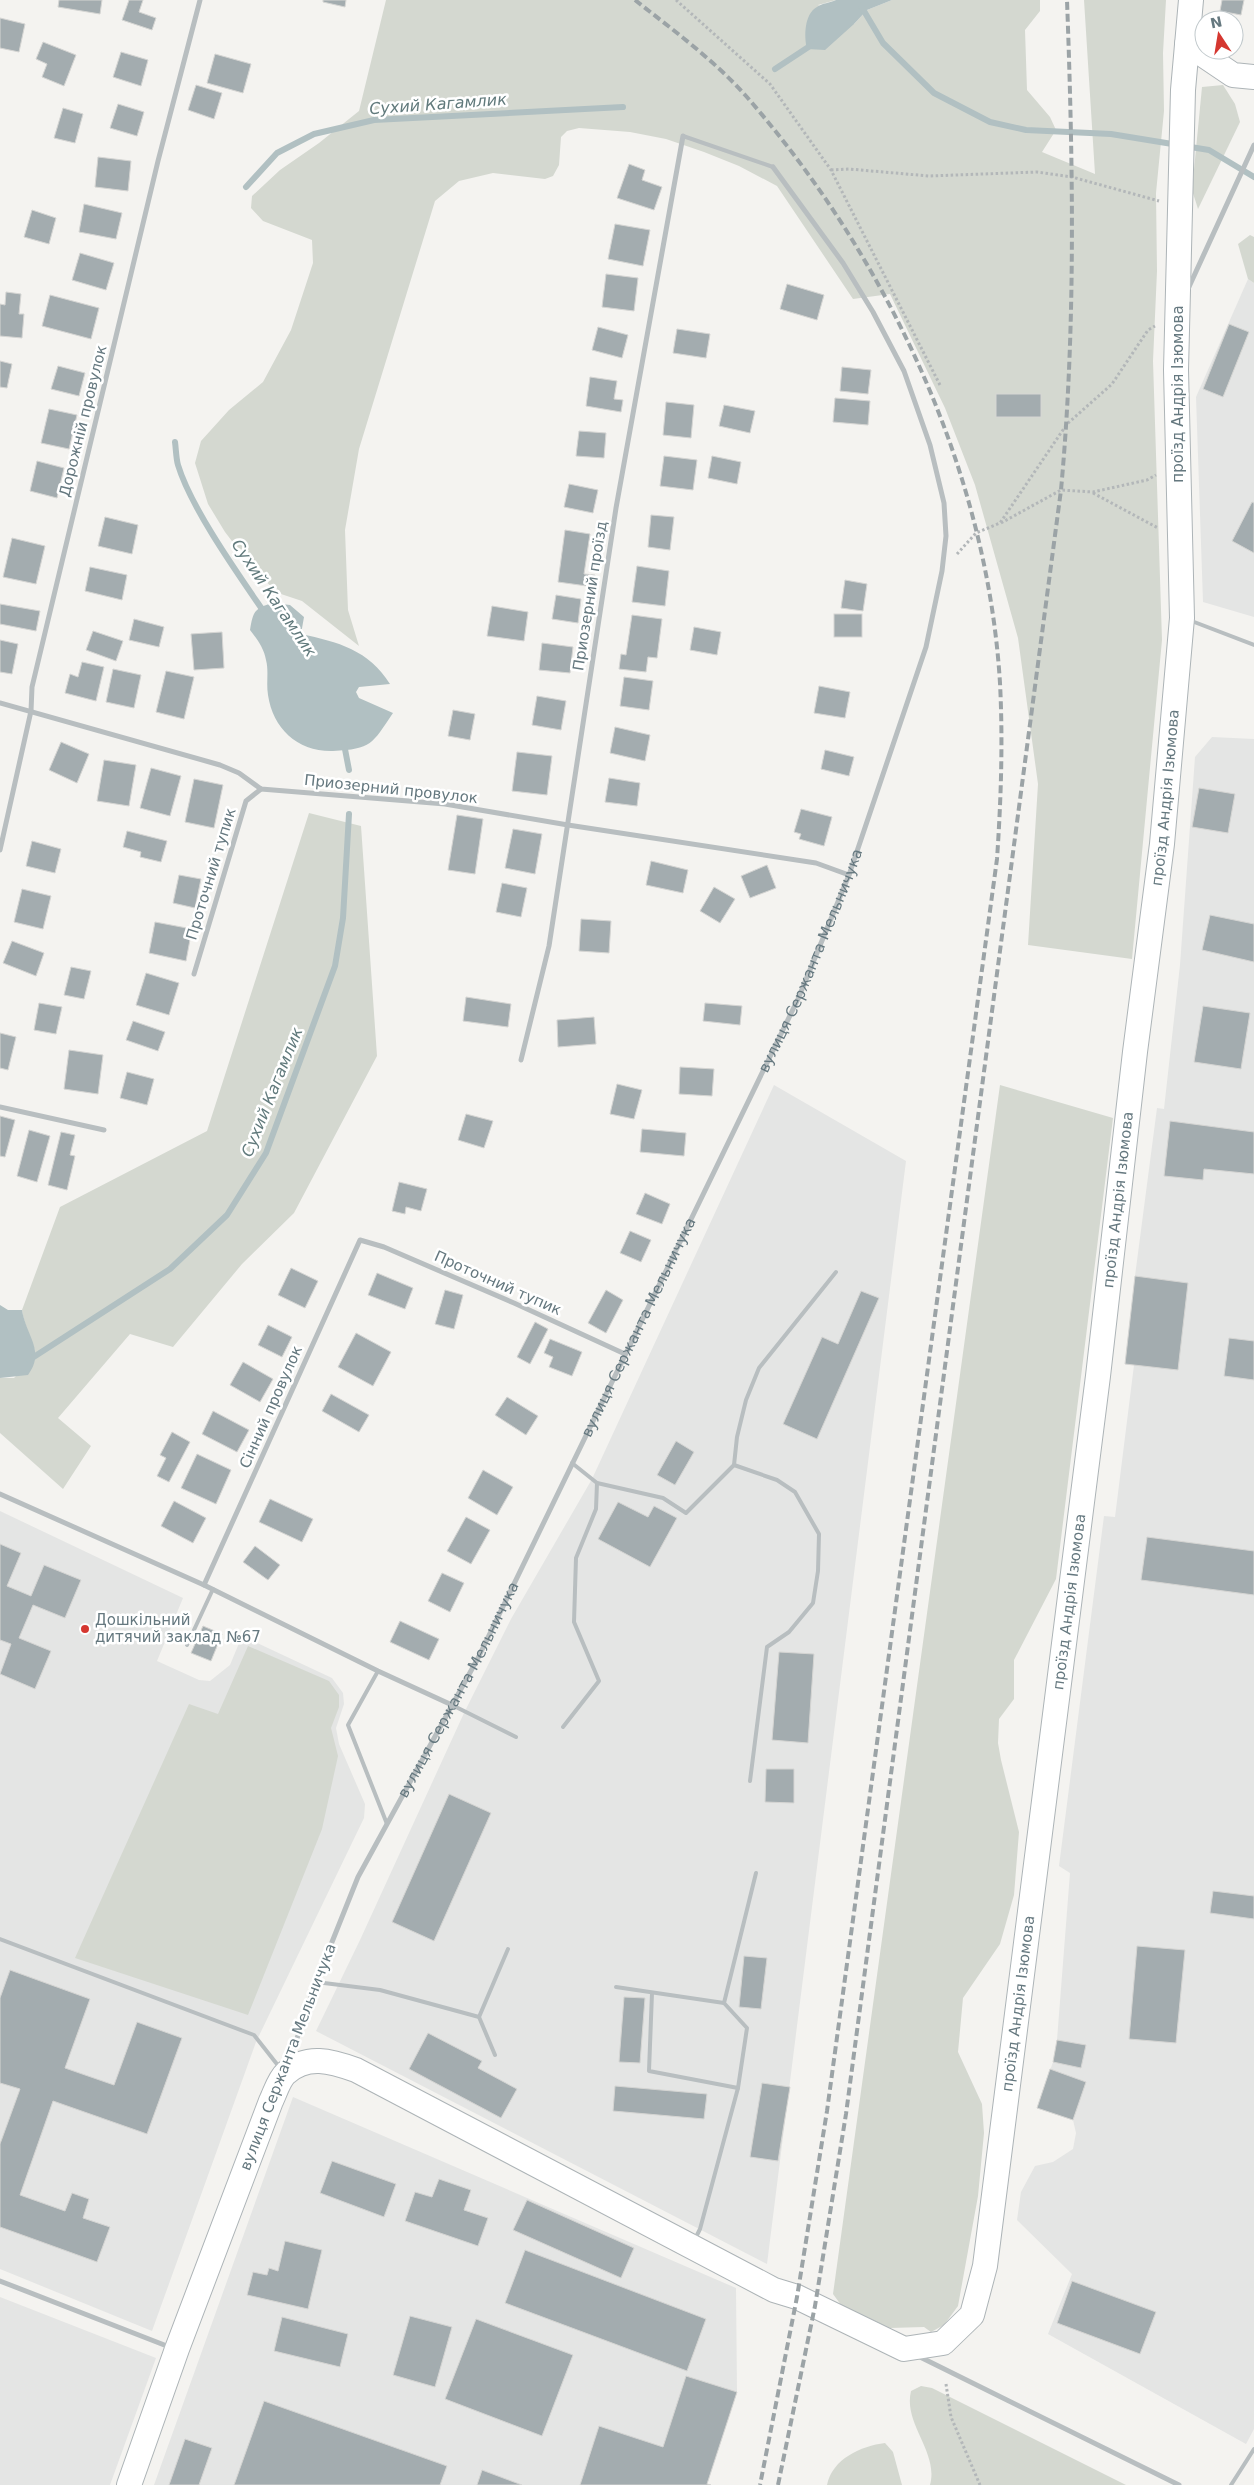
<svg xmlns="http://www.w3.org/2000/svg" width="1254" height="2485" viewBox="0 0 1254 2485" font-family="'DejaVu Sans',sans-serif">
	<style>
		.built { fill: #e4e5e4 }
		.green { fill: #d4d8d0 }
		.water { fill: #b1c0c2 }
		.lines { fill: none; stroke-linecap: round; stroke-linejoin: round }
		.stream { stroke: #b1c0c2; stroke-width: 6 }
		.building { fill: #a3acaf; stroke: #d5d5d3 }
		.secondary-casing { stroke: #adb4b7; stroke-width: 26 }
		.path { stroke: #b3b7b9; stroke-width: 3; stroke-dasharray: 2.5 2.5; stroke-linecap: butt }
		.lane { stroke: #b8bec0; stroke-width: 4 }
		.street { stroke: #b8bec0; stroke-width: 5 }
		.secondary { stroke: #fff; stroke-width: 24 }
		.rail { stroke: #9ba3a6; stroke-width: 4; stroke-dasharray: 8 4; stroke-linecap: butt }
		.poi-dot { fill: #d53730; stroke: #fff; stroke-width: 2 }
		.labels { text-anchor: middle; dominant-baseline: central; stroke-width: 5; stroke-linejoin: round; paint-order: stroke }
		.street-label { font-size: 15px; fill: #65787f; stroke: #fff }
		.poi-label { font-size: 15px; fill: #65787f; stroke: #fff; text-anchor: start }
		.water-label { font-size: 16px; font-style: italic; fill: #617a7c; stroke: #fff }
	</style>
	<rect width="100%" height="100%" fill="#f4f3f0"/>
	<!-- built -->
	<g class="built">
		<polygon points="1248,279 1254,283 1254,617 1203,602 1196,397"/>
		<polygon points="1212,737 1254,739 1254,2429 1246,2444 1048,2334 1072,2274 1017,2220 1021,2192 1035,2166 1053,2162 1073,2149 1076,2133 1073,2120 1037,2108 1053,2062 1057,2040 1070,1873 1059,1866 1104,1516 1115,1517 1134,1365 1135,1276 1157,1108 1164,1109 1180,965 1195,757"/>
		<polygon points="774,1085 906,1161 767,2264 316,2031 360,1940 464,1713 511,1619 592,1479"/>
		<polygon points="0,1511 183,1598 157,1661 199,1680 210,1681 230,1665 242,1636 332,1678 343,1693 344,1704 336,1728 339,1744 365,1804 364,1818 256,2042 152,2331 0,2269"/>
		<polygon points="293,2097 736,2288 737,2392 707,2484 711,2485 154,2485"/>
		<polygon points="0,2297 156,2358 110,2485 0,2485"/>
	</g>
	<!-- green -->
	<g class="green">
		<polygon points="386,0 836,0 818,5 854,24 867,10 892,0 1040,0 1040,11 1025,30 1027,90 1050,117 1056,130 1042,152 1095,174 1084,0 1166,0 1163,53 1164,111 1156,193 1157,271 1153,361 1162,640 1132,959 1028,945 1038,784 1018,638 975,485 945,408 890,294 853,299 777,186 739,166 704,152 666,139 630,132 579,128 567,131 561,137 559,165 553,176 545,179 493,173 459,181 435,201 359,449 345,530 348,610 359,646 302,601 278,593 254,570 225,532 208,504 195,463 201,441 229,410 263,382 291,330 313,263 312,240 263,221 251,208 252,196 280,170 319,143 359,111"/>
		<polygon points="1223,85 1235,104 1240,122 1198,209 1192,190 1202,87"/>
		<polygon points="1250,235 1254,237 1254,283 1248,279 1238,244"/>
		<path d="M309,813L361,826L377,1056L294,1213L242,1264L173,1347L130,1334L58,1418L91,1446L63,1489L0,1433V1378H14L36,1356C33,1340 24,1326 22,1310L60,1207L207,1131Z"/>
		<polygon points="1000,1085 1113,1118 1056,1579 1014,1660 1014,1699 999,1719 998,1743 1001,1760 1019,1832 1014,1895 1000,1944 963,1998 958,2052 982,2104 984,2133 978,2196 958,2306 944,2325 931,2332 924,2327 890,2328 841,2305 833,2294"/>
		<polygon points="248,1646 329,1681 339,1695 339,1707 331,1728 338,1756 322,1829 248,2015 75,1958 189,1704 218,1714"/>
		<path d="M921,2386L932,2388L1126,2485H930C939,2452 903,2424 911,2391Z"/>
		<path d="M885,2443L893,2452L902,2485H827C832,2459 861,2446 885,2443Z"/>
	</g>
	<!-- water -->
	<g class="water">
		<path d="M836,0H892L867,10L854,24L825,50L807,49C804,37 804,14 817,7C822,3 830,3 836,0Z"/>
		<path d="M273,603L290,605L304,617L301,634C338,642 369,650 390,684L359,687L356,692L359,698L393,713C372,744 372,749 333,751C298,752 273,729 268,695C266,683 269,671 266,660C264,648 257,639 250,630C253,612 254,608 273,603Z"/>
		<path d="M0,1305L8,1310H22C26,1336 46,1351 28,1375L0,1378Z"/>
	</g>
	<g class="lines">
		<!-- stream -->
		<g class="stream">
			<polyline points="861,6 883,43 934,93 990,122 1026,130 1111,134 1209,150 1254,177"/>
			<polyline points="775,69 813,44"/>
			<polyline points="246,187 277,153 314,134 374,120 623,107"/>
			<path d="M175,442C176,449 176,458 178,465C191,508 238,574 264,612"/>
			<polyline points="344,744 349,770"/>
			<polyline points="29,1360 170,1269 227,1215 266,1153 335,966 343,918 349,814"/>
		</g>
	</g>
	<!-- building -->
	<g class="building">
		<polygon points="59,0 102,0 100,14 58,7"/>
		<polygon points="129,0 143,0 139,12 156,18 152,30 122,20"/>
		<polygon points="323,0 346,0 345,7 323,2"/>
		<polygon points="1222,0 1244,0 1241,15 1220,11"/>
		<polygon points="0,18 25,24 19,52 0,48"/>
		<polygon points="43,42 76,55 64,86 42,77 47,64 36,59"/>
		<polygon points="121,52 148,60 141,86 113,77"/>
		<polygon points="215,54 251,64 243,93 207,83"/>
		<polygon points="196,85 222,93 214,119 188,110"/>
		<polygon points="118,104 144,112 137,136 110,128"/>
		<polygon points="63,108 83,114 75,143 54,138"/>
		<polygon points="98,157 131,161 128,191 95,187"/>
		<polygon points="629,164 645,170 642,180 662,187 654,210 617,198"/>
		<polygon points="84,204 122,213 116,239 79,232"/>
		<polygon points="32,210 56,218 49,244 24,237"/>
		<polygon points="615,224 650,230 643,266 608,259"/>
		<polygon points="80,253 114,263 106,290 72,280"/>
		<polygon points="606,274 638,278 634,311 602,307"/>
		<polygon points="787,284 824,295 817,320 780,309"/>
		<polygon points="6,292 21,294 19,314 24,314 22,338 0,336 0,304 5,305"/>
		<polygon points="50,295 99,308 91,339 42,326"/>
		<polygon points="1229,324 1249,332 1223,397 1203,389"/>
		<polygon points="598,327 628,335 622,358 592,350"/>
		<polygon points="677,329 710,334 706,358 673,353"/>
		<polygon points="0,361 12,364 7,388 0,387"/>
		<polygon points="58,366 85,373 79,396 51,389"/>
		<polygon points="842,367 871,370 868,394 840,391"/>
		<polygon points="590,377 617,381 614,399 623,400 621,412 586,406"/>
		<rect x="996" y="394" width="45" height="23"/>
		<polygon points="835,398 870,401 868,425 833,422"/>
		<polygon points="666,402 694,405 691,438 663,435"/>
		<polygon points="724,405 755,411 750,433 719,426"/>
		<polygon points="49,409 77,415 69,449 41,443"/>
		<polygon points="579,431 606,433 604,458 576,456"/>
		<polygon points="664,456 697,460 693,490 660,486"/>
		<polygon points="712,456 741,462 737,484 708,478"/>
		<polygon points="37,461 64,468 57,498 30,491"/>
		<polygon points="569,484 598,490 593,513 564,507"/>
		<polygon points="1252,502 1254,503 1254,553 1232,541"/>
		<polygon points="651,515 674,517 670,550 648,547"/>
		<polygon points="105,517 138,525 132,554 98,546"/>
		<polygon points="565,530 590,534 584,574 595,575 594,587 558,582"/>
		<polygon points="12,538 45,546 36,584 3,577"/>
		<polygon points="637,566 669,571 665,606 632,602"/>
		<polygon points="90,567 127,575 122,600 85,591"/>
		<polygon points="845,580 867,584 863,611 841,608"/>
		<polygon points="556,595 581,599 578,623 552,619"/>
		<polygon points="0,604 40,611 36,631 0,624"/>
		<polygon points="492,606 528,612 524,641 487,636"/>
		<rect x="834" y="614" width="28" height="23"/>
		<polygon points="632,615 662,619 657,658 648,657 646,672 619,669 621,654 626,655"/>
		<polygon points="134,619 164,627 159,647 129,640"/>
		<polygon points="694,627 721,632 717,655 690,650"/>
		<polygon points="93,631 123,641 116,661 86,650"/>
		<polygon points="222,632 224,668 194,670 191,634"/>
		<polygon points="0,640 18,644 12,674 0,672"/>
		<polygon points="542,643 573,647 570,673 539,670"/>
		<polygon points="82,662 104,667 96,701 65,693 70,674 78,677"/>
		<polygon points="113,669 141,675 134,708 106,702"/>
		<polygon points="166,671 194,677 184,719 156,712"/>
		<polygon points="624,677 653,681 649,710 620,706"/>
		<polygon points="819,686 850,692 845,718 814,713"/>
		<polygon points="537,696 566,701 561,730 532,725"/>
		<polygon points="453,710 475,714 470,740 448,736"/>
		<polygon points="615,727 650,735 645,761 610,753"/>
		<polygon points="61,742 89,754 77,783 49,770"/>
		<polygon points="825,750 854,757 849,776 821,769"/>
		<polygon points="517,752 552,756 547,795 512,791"/>
		<polygon points="104,760 136,765 129,806 97,801"/>
		<polygon points="151,768 181,776 170,816 140,808"/>
		<polygon points="609,778 640,783 637,806 605,802"/>
		<polygon points="194,779 223,785 214,828 185,822"/>
		<polygon points="1199,788 1235,794 1228,833 1192,827"/>
		<polygon points="801,809 832,817 824,846 799,839 801,834 794,832"/>
		<polygon points="457,815 483,819 475,874 448,870"/>
		<polygon points="513,829 542,834 535,874 505,868"/>
		<polygon points="127,831 167,841 161,862 140,857 141,852 123,847"/>
		<polygon points="32,841 61,849 55,873 26,866"/>
		<polygon points="651,861 688,870 683,893 646,885"/>
		<polygon points="767,865 776,888 750,898 741,876"/>
		<polygon points="179,875 201,879 195,908 173,903"/>
		<polygon points="502,883 527,888 521,917 496,912"/>
		<polygon points="714,887 735,899 720,923 700,911"/>
		<polygon points="22,889 51,896 43,929 14,922"/>
		<polygon points="1210,915 1254,924 1254,962 1202,950"/>
		<polygon points="581,919 611,921 609,953 579,951"/>
		<polygon points="155,922 192,929 186,961 149,953"/>
		<polygon points="12,941 44,953 36,976 3,963"/>
		<polygon points="71,967 91,971 84,999 64,995"/>
		<polygon points="146,973 179,983 169,1015 136,1005"/>
		<polygon points="466,997 511,1004 508,1027 463,1021"/>
		<polygon points="39,1003 62,1007 56,1034 34,1030"/>
		<polygon points="705,1003 742,1006 740,1025 703,1021"/>
		<polygon points="1203,1006 1250,1013 1241,1069 1194,1062"/>
		<polygon points="594,1017 596,1044 558,1047 557,1020"/>
		<polygon points="133,1021 165,1032 158,1051 126,1040"/>
		<polygon points="0,1033 16,1037 8,1070 0,1068"/>
		<polygon points="69,1050 103,1055 98,1094 64,1089"/>
		<polygon points="680,1067 714,1069 712,1096 679,1094"/>
		<polygon points="127,1072 154,1079 147,1105 120,1098"/>
		<polygon points="617,1084 642,1090 634,1119 610,1114"/>
		<polygon points="466,1114 493,1121 484,1148 458,1140"/>
		<polygon points="0,1116 15,1120 5,1157 0,1156"/>
		<polygon points="1170,1121 1254,1132 1254,1174 1204,1169 1203,1180 1164,1176"/>
		<polygon points="642,1129 686,1133 684,1156 640,1152"/>
		<polygon points="29,1130 50,1136 37,1182 17,1176"/>
		<polygon points="61,1132 75,1135 70,1155 75,1156 67,1190 48,1185"/>
		<polygon points="399,1182 427,1189 421,1211 406,1207 405,1214 392,1211"/>
		<polygon points="645,1193 670,1204 662,1224 636,1214"/>
		<polygon points="630,1231 651,1240 641,1262 620,1253"/>
		<polygon points="291,1268 318,1281 305,1308 278,1295"/>
		<polygon points="377,1273 413,1288 405,1309 368,1295"/>
		<polygon points="1135,1276 1188,1283 1178,1370 1125,1364"/>
		<polygon points="445,1290 463,1295 454,1329 435,1324"/>
		<polygon points="606,1290 623,1300 606,1333 588,1323"/>
		<polygon points="861,1291 879,1298 817,1439 783,1424 822,1337 838,1344"/>
		<polygon points="535,1322 548,1329 530,1364 517,1357"/>
		<polygon points="268,1325 292,1337 282,1357 258,1345"/>
		<polygon points="356,1333 391,1352 373,1386 338,1367"/>
		<polygon points="1229,1338 1254,1341 1254,1380 1224,1376"/>
		<polygon points="550,1339 582,1352 572,1376 549,1367 553,1357 544,1353"/>
		<polygon points="243,1362 273,1379 260,1402 230,1385"/>
		<polygon points="331,1394 369,1415 359,1432 322,1411"/>
		<polygon points="507,1397 538,1416 526,1435 495,1415"/>
		<polygon points="213,1411 249,1430 237,1452 202,1434"/>
		<polygon points="172,1432 190,1442 169,1482 157,1476 166,1458 160,1455"/>
		<polygon points="676,1441 694,1452 675,1485 657,1475"/>
		<polygon points="197,1454 231,1470 216,1504 181,1488"/>
		<polygon points="483,1470 513,1487 497,1515 468,1498"/>
		<polygon points="270,1499 313,1519 302,1542 259,1522"/>
		<polygon points="174,1501 206,1518 193,1543 161,1526"/>
		<polygon points="618,1502 648,1517 654,1506 677,1518 650,1567 598,1539"/>
		<polygon points="466,1517 490,1530 471,1564 447,1551"/>
		<polygon points="1147,1537 1254,1551 1254,1595 1141,1580"/>
		<polygon points="0,1544 21,1553 7,1586 31,1596 44,1565 81,1580 65,1618 33,1605 19,1638 51,1651 35,1689 0,1674 11,1644 0,1640"/>
		<polygon points="255,1546 280,1565 268,1580 243,1562"/>
		<polygon points="442,1573 464,1583 450,1612 428,1601"/>
		<polygon points="400,1621 439,1639 429,1660 390,1642"/>
		<polygon points="203,1626 222,1634 211,1661 191,1653"/>
		<polygon points="779,1652 814,1654 808,1743 772,1740"/>
		<polygon points="766,1769 794,1769 794,1803 765,1802"/>
		<polygon points="449,1794 491,1813 434,1941 392,1922"/>
		<polygon points="1213,1891 1254,1896 1254,1919 1210,1913"/>
		<polygon points="1137,1946 1185,1950 1176,2043 1129,2039"/>
		<polygon points="744,1956 767,1958 761,2009 739,2007"/>
		<polygon points="10,1970 90,1999 65,2068 114,2085 137,2022 182,2038 147,2134 53,2101 20,2195 65,2211 72,2193 89,2199 83,2218 110,2227 97,2262 0,2227 0,2144 20,2089 0,2083 0,1998"/>
		<polygon points="624,1997 645,1998 640,2063 619,2062"/>
		<polygon points="428,2033 482,2061 478,2068 517,2089 501,2118 409,2069"/>
		<polygon points="1057,2040 1086,2045 1081,2068 1053,2062"/>
		<polygon points="1050,2069 1086,2082 1073,2120 1037,2108"/>
		<polygon points="762,2083 790,2087 778,2161 750,2157"/>
		<polygon points="615,2086 707,2094 704,2119 613,2111"/>
		<polygon points="332,2161 396,2184 384,2217 320,2193"/>
		<polygon points="439,2179 471,2190 464,2210 488,2218 478,2246 405,2221 415,2192 432,2197"/>
		<polygon points="527,2200 634,2248 621,2278 513,2230"/>
		<polygon points="285,2241 322,2250 308,2309 247,2295 253,2272 267,2275 269,2268 278,2271"/>
		<polygon points="525,2250 706,2319 687,2371 505,2303"/>
		<polygon points="1072,2281 1156,2312 1140,2354 1057,2323"/>
		<polygon points="410,2316 452,2327 435,2387 393,2375"/>
		<polygon points="282,2317 348,2334 340,2367 274,2351"/>
		<polygon points="476,2319 573,2355 542,2436 445,2399"/>
		<polygon points="686,2376 737,2392 707,2484 711,2485 580,2485 599,2426 663,2447"/>
		<polygon points="264,2401 447,2466 440,2485 234,2485"/>
		<polygon points="185,2439 212,2448 199,2485 169,2485"/>
		<polygon points="482,2470 522,2485 477,2485"/>
	</g>
	<g class="lines">
		<!-- secondary casing -->
		<g class="secondary-casing">
			<g id="secondary">
				<polyline points="1187,44 1233,75 1254,77"/>
				<path id="s2" d="M129,2485L177,2349L271,2101C275,2093 279,2079 286,2073C307,2054 331,2061 356,2070L774,2290L797,2297L904,2349L943,2343L972,2315L985,2266L1098,1376L1135,1052L1162,844L1182,618L1176,370L1183,90L1191,0"/>
			</g>
		</g>
		<!-- path -->
		<g class="path">
			<polyline points="676,0 770,84 831,170 941,387"/>
			<polyline points="831,170 849,169 929,176 1037,172 1072,177 1159,201"/>
			<polyline points="1093,493 1158,528"/>
			<polyline points="1001,523 1061,490 1093,492 1147,480 1156,475"/>
			<polyline points="957,554 976,533 1000,523 1067,424 1112,384 1148,330 1155,326"/>
			<polyline points="946,2384 951,2417 980,2485"/>
		</g>
		<!-- lane -->
		<g class="lane">
			<polyline points="683,136 773,167"/>
			<polyline points="1189,620 1254,645"/>
			<polyline points="734,1465 777,1480 795,1492 819,1534 818,1571 813,1603 789,1632 767,1647 750,1781"/>
			<polyline points="597,1483 663,1498 686,1513 734,1465 737,1437 746,1400 759,1368 836,1272"/>
			<polyline points="187,1645 213,1589"/>
			<polyline points="378,1671 348,1725 387,1824"/>
			<polyline points="452,1705 516,1737"/>
			<polyline points="563,1727 599,1681 574,1622 576,1558 596,1509 597,1483 572,1463"/>
			<polyline points="0,1939 254,2035 280,2068"/>
			<polyline points="316,1982 380,1990 479,2017 495,2055"/>
			<polyline points="616,1987 724,2003"/>
			<polyline points="652,1993 649,2071 738,2088 747,2028 724,2003 756,1873"/>
			<polyline points="479,2017 508,1949"/>
			<polyline points="695,2239 700,2229 738,2088"/>
			<polyline points="1231,2485 1254,2449"/>
		</g>
		<!-- street -->
		<g class="street">
			<polyline points="1188,289 1254,145"/>
			<polyline points="0,703 220,765 239,773 261,789 445,804 568,825 816,863 849,875"/>
			<polyline points="0,850 31,711 32,687 158,161 200,0"/>
			<polyline points="194,974 246,801 261,789"/>
			<polyline points="521,1060 549,946 616,508 683,136"/>
			<polyline points="0,1107 104,1130"/>
			<polyline points="0,1494 204,1585 378,1671 452,1705"/>
			<polyline points="204,1585 360,1240 384,1247 514,1303 625,1354"/>
			<path id="s1" d="M289,2062L316,1982L358,1877L478,1658L798,999L849,875L926,647L942,571L946,536L944,503L930,445L904,371L873,312L843,263L773,167"/>
			<polyline points="0,2281 172,2348"/>
			<polyline points="918,2356 1179,2485"/>
		</g>
		<!-- secondary -->
		<use href="#secondary" class="secondary"/>
		<!-- rail -->
		<g class="rail">
			<path d="M635,0C673,30 714,60 746,96C886,256 987,469 1000,683C1003,742 1001,800 997,859L827,2111L797,2297L760,2485"/>
			<path d="M778,2485L815,2306L846,2114L1061,490C1076,327 1073,163 1067,0"/>
		</g>
	</g>
	<!-- markers -->
	<circle class="poi-dot" cx="85" cy="1629" r="5"/>
	<g class="labels">
		<!-- street labels -->
		<g class="street-label">
			<text transform="translate(1178 394) rotate(-90)">проїзд Андрія Ізюмова</text>
			<text transform="translate(83 421) rotate(-76)">Дорожній провулок</text>
			<text transform="translate(590 596) rotate(-81)">Приозерний проїзд</text>
			<text transform="translate(391 789) rotate(6)">Приозерний провулок</text>
			<text stroke="none"><textPath href="#s2" startOffset="2741">проїзд Андрія Ізюмова</textPath></text>
			<text transform="translate(211 874) rotate(-73)">Проточний тупик</text>
			<text stroke="none"><textPath href="#s1" startOffset="1220">вулиця Сержанта Мельничука</textPath></text>
			<text stroke="none"><textPath href="#s2" startOffset="2336">проїзд Андрія Ізюмова</textPath></text>
			<text transform="translate(498 1283) rotate(24)">Проточний тупик</text>
			<text stroke="none"><textPath href="#s1" startOffset="815">вулиця Сержанта Мельничука</textPath></text>
			<text transform="translate(271 1407) rotate(-66)">Сінний провулок</text>
			<text stroke="none"><textPath href="#s2" startOffset="1931">проїзд Андрія Ізюмова</textPath></text>
			<text stroke="none"><textPath href="#s1" startOffset="410">вулиця Сержанта Мельничука</textPath></text>
			<text stroke="none"><textPath href="#s2" startOffset="1526">проїзд Андрія Ізюмова</textPath></text>
			<text transform="translate(288 2057) rotate(-69)">вулиця Сержанта Мельничука</text>
		</g>
		<!-- poi labels -->
		<g class="poi-label">
			<text x="95" y="1620">Дошкільний<tspan x="95" dy="17">дитячий заклад №67</tspan></text>
		</g>
		<!-- water labels -->
		<g class="water-label">
			<text transform="translate(438 104) rotate(-4)">Сухий Кагамлик</text>
			<text transform="translate(274 598) rotate(56)">Сухий Кагамлик</text>
			<text transform="translate(272 1092) rotate(-68)">Сухий Кагамлик</text>
		</g>
	</g>
	<!-- north arrow -->
	<g transform="translate(1219 35) rotate(348)"><circle r="24" fill="#ffffff" stroke="#c1c9cc"/>
	<path d="M0-4L9 19L0 12L-9 19Z" fill="#d53730"/>
	<text y="-8" font-size="14" font-weight="bold" text-anchor="middle" fill="#65787f">N</text>
	</g>
</svg>
